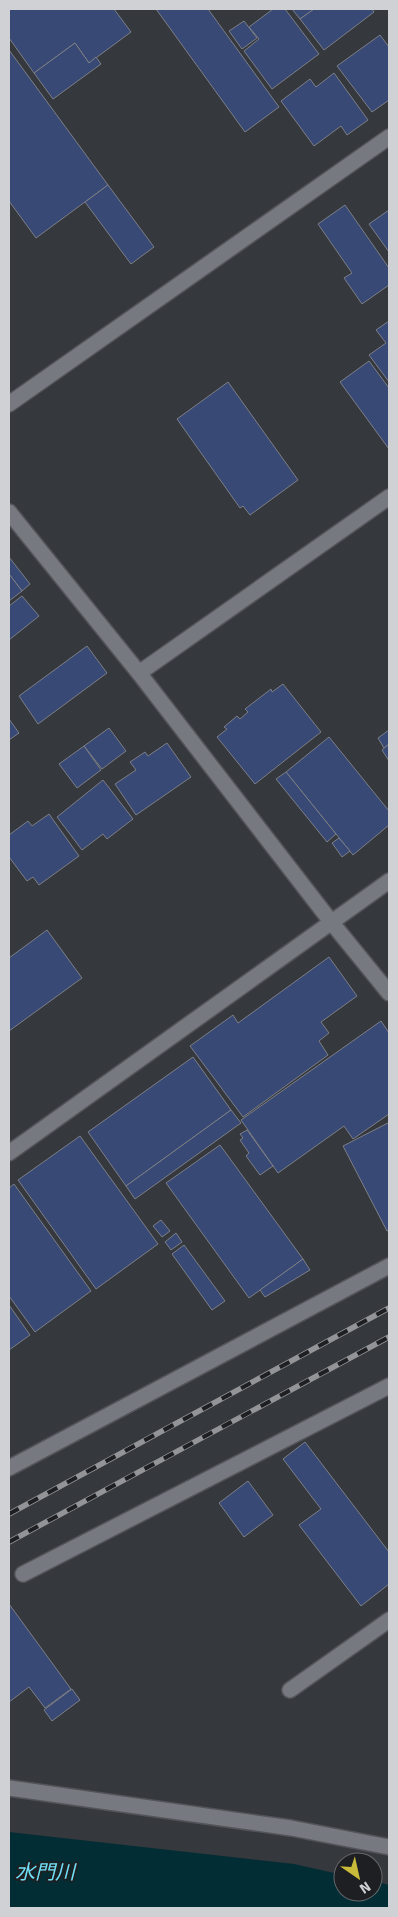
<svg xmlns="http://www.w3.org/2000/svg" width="398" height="1917" viewBox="0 0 398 1917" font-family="Signika,'Noto Sans JP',sans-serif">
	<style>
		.water { fill: #022d34 }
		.building { fill: #384975; stroke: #7d7f86 }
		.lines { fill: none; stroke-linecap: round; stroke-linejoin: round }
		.minor-casing { stroke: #535459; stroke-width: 18 }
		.minor { stroke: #767980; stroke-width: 15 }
		.rail-casing { stroke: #929498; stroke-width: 5.5 }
		.rail { stroke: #1e1f22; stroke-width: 4; stroke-dasharray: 11; stroke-linecap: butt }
		.labels { text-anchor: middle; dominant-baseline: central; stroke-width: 4; stroke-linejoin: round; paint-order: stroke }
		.water-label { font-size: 20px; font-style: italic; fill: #6fe1f7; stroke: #1e1f22 }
	</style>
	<rect width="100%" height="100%" fill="#35383d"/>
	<!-- water -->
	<polygon class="water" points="9,1832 294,1864 343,1875 343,1892 373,1892 373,1881 389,1885 389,1908 9,1908"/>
	<!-- building -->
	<g class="building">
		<polygon points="9,9 114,9 131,32 89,63 75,43 34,73 9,38"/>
		<polygon points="156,9 208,9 279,107 245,132"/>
		<polygon points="273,9 285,9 319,54 272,89 244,51 259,39 249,27"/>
		<polygon points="292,9 314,9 300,19"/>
		<polygon points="314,9 372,9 374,12 324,50 300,19"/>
		<polygon points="244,21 257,38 242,49 229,31"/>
		<polygon points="380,35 389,47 389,100 372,112 337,66"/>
		<polygon points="75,43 89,63 96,57 101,64 53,99 34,73"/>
		<polygon points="9,50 108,185 36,238 9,201"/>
		<polygon points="334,73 368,120 347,135 341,126 314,146 281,101 310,79 316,87"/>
		<polygon points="108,185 154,247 131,264 85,202"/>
		<polygon points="345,205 389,268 389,285 362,304 344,278 352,273 318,224"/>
		<polygon points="389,210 389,252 369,224"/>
		<polygon points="389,321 389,382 369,355 386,343 376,330"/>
		<polygon points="369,361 389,388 389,449 340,382"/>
		<polygon points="228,382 298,480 250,515 243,506 240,508 177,419"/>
		<polygon points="9,557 30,584 22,591 9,574"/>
		<polygon points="9,574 22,591 9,601"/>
		<polygon points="22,596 39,616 9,640 9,606"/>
		<polygon points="87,646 107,673 38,724 19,696"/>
		<polygon points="283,684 321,732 255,784 217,737 227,729 224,727 237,716 240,719 248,712 245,709 271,689 272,692"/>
		<polygon points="9,719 19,733 9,740"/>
		<polygon points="109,728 126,751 102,769 84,746"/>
		<polygon points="389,730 389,744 384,748 378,738"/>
		<polygon points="329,737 389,811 389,825 353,855 286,772"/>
		<polygon points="167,743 191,777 136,815 115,784 136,770 130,762 145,752 148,756"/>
		<polygon points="389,744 389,761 382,750"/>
		<polygon points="84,746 101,770 77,788 59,764"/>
		<polygon points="286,772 336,834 327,842 276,779"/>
		<polygon points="103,780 133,819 107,839 103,834 82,850 57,817"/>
		<polygon points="49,814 79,856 39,885 33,877 27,881 9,857 9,835 28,821 32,826"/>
		<polygon points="339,838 350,851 342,857 332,843"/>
		<polygon points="47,930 82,978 9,1031 9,958"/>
		<polygon points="329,957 357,996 321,1022 329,1033 319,1041 328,1055 243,1117 190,1046 233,1015 238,1023"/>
		<polygon points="381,1021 389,1033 389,1114 353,1139 344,1126 278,1173 241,1120"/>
		<polygon points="193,1057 231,1110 126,1186 88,1132"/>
		<polygon points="231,1110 241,1123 135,1199 126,1186"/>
		<polygon points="388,1123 389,1126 389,1230 387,1231 343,1146"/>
		<polygon points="247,1130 273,1166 260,1175 246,1156 249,1153 240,1140 243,1138 240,1134"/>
		<polygon points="80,1136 158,1244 96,1289 18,1180"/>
		<polygon points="220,1145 303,1259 249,1298 166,1183"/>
		<polygon points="14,1184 91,1291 35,1332 9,1296 9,1188"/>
		<polygon points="161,1220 170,1231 162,1237 153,1226"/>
		<polygon points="176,1233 182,1242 171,1250 165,1242"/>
		<polygon points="184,1245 225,1301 212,1310 172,1254"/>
		<polygon points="303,1259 310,1270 265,1297 260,1290"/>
		<polygon points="9,1305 30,1335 9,1350"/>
		<polygon points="305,1442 389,1552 389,1584 361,1606 299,1525 321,1509 283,1459"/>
		<polygon points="248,1481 273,1515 244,1537 219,1503"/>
		<polygon points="9,1604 71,1689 45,1708 29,1687 9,1702"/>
		<polygon points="72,1689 80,1700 52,1721 44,1710"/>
	</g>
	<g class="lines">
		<!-- minor casing -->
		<g class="minor-casing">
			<g id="minor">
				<polyline points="9,404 389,137"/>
				<polyline points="9,512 139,673 332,923 389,993"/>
				<polyline points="139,673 389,497"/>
				<polyline points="9,1153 389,881"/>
				<polyline points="9,1468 389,1266"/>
				<polyline points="23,1574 389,1386"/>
				<polyline points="290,1690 389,1620"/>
				<polyline points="9,1788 291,1828 389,1847"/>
			</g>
		</g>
		<!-- minor -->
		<use href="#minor" class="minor"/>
		<!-- rail casing -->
		<g class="rail-casing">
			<g id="rail">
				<polyline points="9,1514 389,1308"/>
				<polyline points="9,1542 389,1337"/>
			</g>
		</g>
		<!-- rail -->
		<use href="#rail" class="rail"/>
	</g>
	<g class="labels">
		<!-- water labels -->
		<g class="water-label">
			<text x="45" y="1872">水門川</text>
		</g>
	</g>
	<!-- border -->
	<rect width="398" height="1917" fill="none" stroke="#d0d1d5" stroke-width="20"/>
	<!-- north arrow -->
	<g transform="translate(358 1877) rotate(146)"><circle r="24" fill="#1e1f22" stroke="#65666a"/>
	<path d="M0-4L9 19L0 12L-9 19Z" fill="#caba3a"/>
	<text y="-8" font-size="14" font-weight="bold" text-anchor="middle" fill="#d0d1d5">N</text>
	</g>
</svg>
